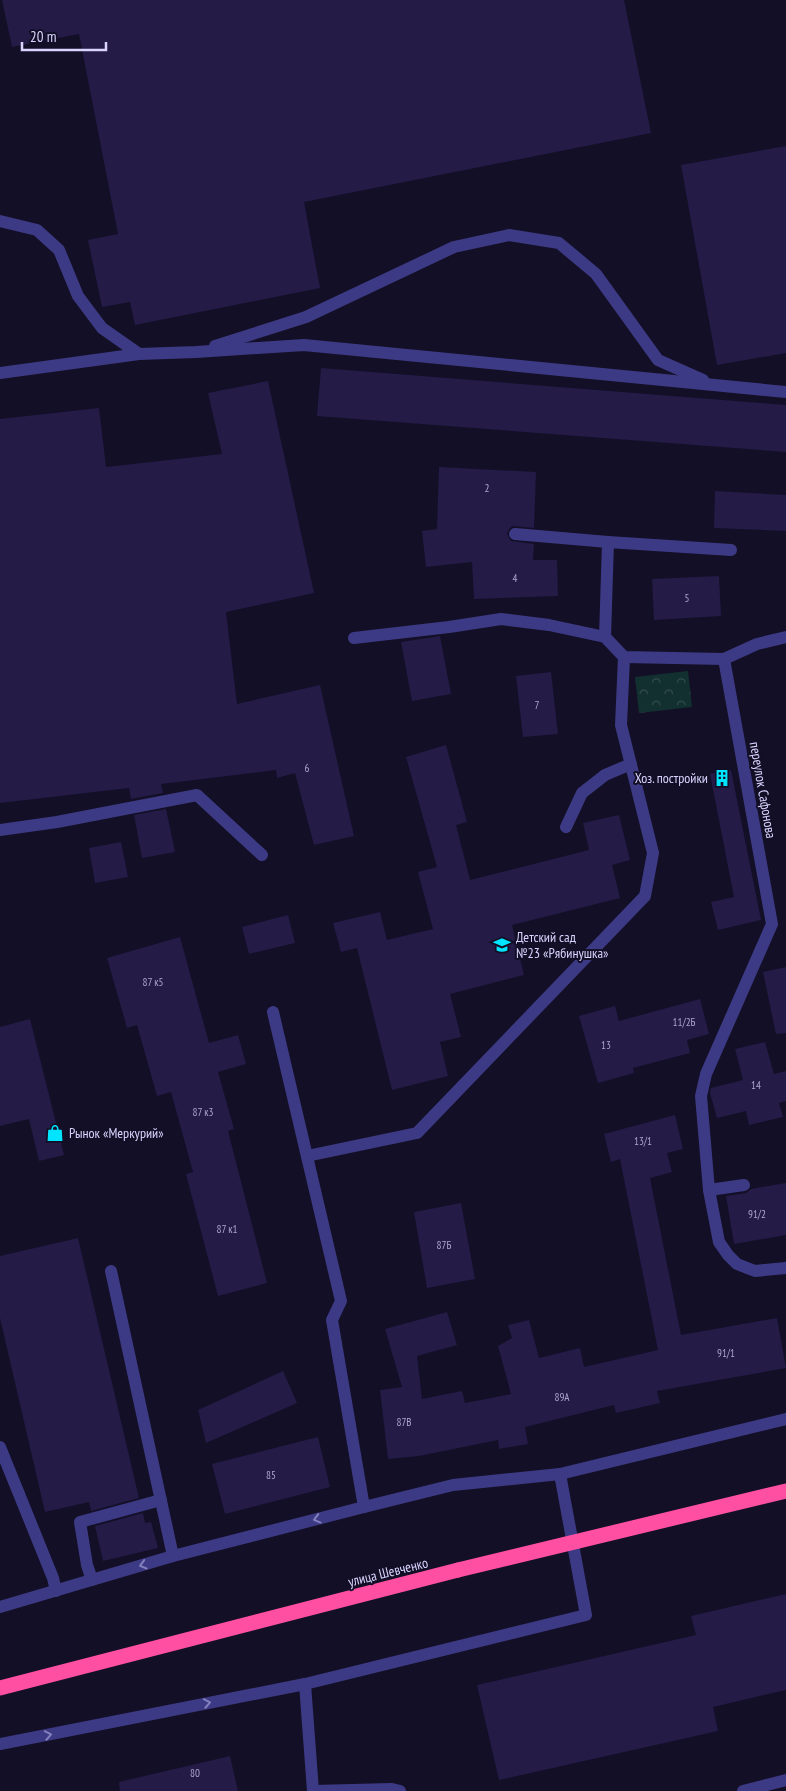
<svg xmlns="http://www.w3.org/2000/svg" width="786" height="1791" viewBox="0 0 786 1791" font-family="'PT Sans Narrow',sans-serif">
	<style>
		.park { fill: url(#park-crowns) }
		.building { fill: #241b47 }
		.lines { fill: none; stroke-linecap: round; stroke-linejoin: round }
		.minor { stroke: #3d3a85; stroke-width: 12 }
		.highway { stroke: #ff4fa3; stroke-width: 15 }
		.highway-bridge { stroke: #ff4fa3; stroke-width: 15 }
		.oneway { stroke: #837fbc }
		.labels { text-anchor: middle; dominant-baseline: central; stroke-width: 4; stroke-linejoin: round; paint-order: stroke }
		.number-label { font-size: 11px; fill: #aca6d1 }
		.poi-label { font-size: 14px; fill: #d9d4ff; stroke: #130f26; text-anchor: start }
		.street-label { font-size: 14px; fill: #d9d4ff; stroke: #130f26 }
	</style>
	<defs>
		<pattern id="park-crowns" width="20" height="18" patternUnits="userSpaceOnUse" patternTransform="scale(1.25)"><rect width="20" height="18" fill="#12302f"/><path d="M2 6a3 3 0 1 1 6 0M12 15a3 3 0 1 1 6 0" fill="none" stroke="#344d4e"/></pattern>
	</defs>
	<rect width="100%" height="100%" fill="#130f26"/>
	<!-- park -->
	<polygon class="park" points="688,671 692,707 639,713 635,677"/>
	<!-- building -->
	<g class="building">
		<polygon points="2,0 624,0 651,133 304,202 320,288 135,325 130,302 102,307 88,240 118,234 79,34 12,47"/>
		<polygon points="786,146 786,353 717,365 681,165"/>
		<polygon points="321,368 786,405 786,452 317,416"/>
		<polygon points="268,381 314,593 226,612 237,704 320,685 354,836 314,845 295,773 277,778 276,770 161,784 163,793 131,799 129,788 0,803 0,419 99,408 106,467 222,454 208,393"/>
		<polygon points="439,467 536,472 534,528 512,526 509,529 507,534 511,541 534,544 533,560 557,560 558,596 474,599 472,562 426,567 422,531 437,529"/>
		<polygon points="715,491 786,495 786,531 714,528"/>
		<polygon points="719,576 721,616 654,620 652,579"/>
		<polygon points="440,636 451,694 412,701 401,642"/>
		<polygon points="551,672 558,734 523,737 516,676"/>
		<polygon points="446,745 467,822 456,825 470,880 589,850 583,823 619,815 630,860 612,865 620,898 512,925 524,975 450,994 461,1037 440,1042 448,1076 392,1090 357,948 341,952 333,923 380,912 387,940 433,929 418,872 437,867 406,757"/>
		<polygon points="731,770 761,920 718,930 711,902 734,897 710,774"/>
		<polygon points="166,809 175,852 142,858 134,815"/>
		<polygon points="121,842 128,877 95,883 89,848"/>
		<polygon points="288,915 295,943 249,954 242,927"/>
		<polygon points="180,937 209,1043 238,1035 246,1064 218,1072 234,1129 228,1131 267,1283 218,1296 186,1174 193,1172 171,1092 157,1096 137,1025 127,1028 107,958"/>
		<polygon points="786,967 786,1033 776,1034 763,972"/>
		<polygon points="700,999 709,1034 687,1040 690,1053 633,1068 634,1073 598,1083 579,1016 615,1006 619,1021"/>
		<polygon points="30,1019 64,1155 39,1161 29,1119 0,1126 0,1027"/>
		<polygon points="765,1042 774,1074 786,1071 786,1101 779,1103 783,1117 749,1125 746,1111 717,1118 710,1093 711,1088 743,1080 735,1049"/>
		<polygon points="675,1115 683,1149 667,1153 672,1172 650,1178 681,1335 777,1318 786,1368 657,1391 660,1403 616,1413 614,1405 525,1427 528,1444 499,1449 498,1440 419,1456 388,1459 380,1390 402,1387 385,1329 447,1312 457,1345 417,1356 422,1399 462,1391 465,1403 511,1394 498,1346 512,1338 508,1325 529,1320 539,1358 580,1348 584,1367 658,1350 620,1159 611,1162 604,1134"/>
		<polygon points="786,1183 786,1235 734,1244 726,1196 746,1193 751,1189"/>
		<polygon points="461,1203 475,1279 427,1288 414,1212"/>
		<polygon points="78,1238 139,1498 91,1511 89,1502 45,1512 0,1318 0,1256"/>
		<polygon points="283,1371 297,1403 206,1443 198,1410"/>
		<polygon points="318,1437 330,1487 225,1514 212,1464"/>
		<polygon points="143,1513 145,1523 151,1522 158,1548 103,1561 95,1526"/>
		<polygon points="786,1594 786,1690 713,1707 718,1731 499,1780 477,1685 696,1635 691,1616"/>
		<polygon points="230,1756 238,1791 120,1791 119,1782"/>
	</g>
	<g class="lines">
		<!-- minor -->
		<g class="minor">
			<polyline points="0,221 37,230 59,250 78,296 102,328 139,354"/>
			<polyline points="215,346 306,317 454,247 509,235 559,243 596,274 658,360 703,380"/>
			<polyline points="0,373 139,354 196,352 304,345 786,392"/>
			<polyline points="515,534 608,542 731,550"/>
			<polyline points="605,637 608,542"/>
			<polyline points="354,638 449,627 501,619 549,625 605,637 624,657 724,659 757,644 786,637"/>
			<polyline points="724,659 772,924 706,1074 701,1096 709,1190 719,1242 728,1255 737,1264 755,1271 786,1268"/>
			<polyline points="566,827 582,793 605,775 631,764"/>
			<polyline points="0,830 57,822 197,795 262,855"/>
			<polyline points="273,1012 341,1301 332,1320 364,1507"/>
			<polyline points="307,1156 417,1133 645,896 653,853 621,725 624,657"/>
			<polyline points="709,1190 744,1185"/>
			<polyline points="111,1271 173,1556"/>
			<polyline points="0,1447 53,1578 56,1591"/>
			<polyline points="92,1580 87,1565 80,1522 161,1500"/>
			<polyline points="0,1607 173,1556 364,1507 453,1485 560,1474 786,1419"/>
			<polyline points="305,1684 313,1791"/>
			<polyline points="0,1744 305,1684 586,1615 560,1474"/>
			<polyline points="313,1791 392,1789 400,1791"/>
			<polyline points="743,1791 786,1780"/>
		</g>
		<!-- highway -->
		<polyline class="highway" points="0,1688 458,1570"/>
		<!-- highway-bridge -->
		<polyline class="highway-bridge" points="458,1570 786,1491"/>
	</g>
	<!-- one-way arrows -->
	<defs><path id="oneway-chevron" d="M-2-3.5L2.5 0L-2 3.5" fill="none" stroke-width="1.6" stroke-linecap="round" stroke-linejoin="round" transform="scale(1.25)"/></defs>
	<g class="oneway">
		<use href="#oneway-chevron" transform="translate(317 1519) rotate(165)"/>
		<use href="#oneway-chevron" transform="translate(143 1565) rotate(164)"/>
		<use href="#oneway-chevron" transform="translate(207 1703) rotate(-11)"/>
		<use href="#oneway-chevron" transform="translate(48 1735) rotate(-11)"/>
	</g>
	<!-- icons -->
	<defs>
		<g id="building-bare" transform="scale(1.35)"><path d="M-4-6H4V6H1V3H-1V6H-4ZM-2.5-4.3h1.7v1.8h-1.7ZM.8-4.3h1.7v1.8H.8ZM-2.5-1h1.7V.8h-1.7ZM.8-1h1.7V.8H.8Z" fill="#00e5ff" stroke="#130f26" stroke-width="2.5" paint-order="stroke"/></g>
		<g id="school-bare" transform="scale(1.35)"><path d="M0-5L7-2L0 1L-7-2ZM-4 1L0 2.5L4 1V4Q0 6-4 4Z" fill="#00e5ff" stroke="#130f26" stroke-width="2.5" paint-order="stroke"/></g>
		<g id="shop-bare" transform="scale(1.35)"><path d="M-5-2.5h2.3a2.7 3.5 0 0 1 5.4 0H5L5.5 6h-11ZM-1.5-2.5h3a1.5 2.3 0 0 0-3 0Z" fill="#00e5ff" stroke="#130f26" stroke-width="2.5" paint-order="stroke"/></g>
	</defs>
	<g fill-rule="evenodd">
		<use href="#building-bare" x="722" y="778"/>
		<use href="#school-bare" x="502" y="945"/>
		<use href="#shop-bare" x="55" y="1133"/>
	</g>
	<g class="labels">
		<!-- number labels -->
		<g class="number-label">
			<text x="487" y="488">2</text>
			<text x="515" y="578">4</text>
			<text x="687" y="598">5</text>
			<text x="537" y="705">7</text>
			<text x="307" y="768">6</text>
			<text x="153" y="982">87 к5</text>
			<text x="684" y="1022">11/2Б</text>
			<text x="606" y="1045">13</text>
			<text x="756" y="1085">14</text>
			<text x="203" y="1112">87 к3</text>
			<text x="643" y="1141">13/1</text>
			<text x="757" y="1214">91/2</text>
			<text x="227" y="1229">87 к1</text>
			<text x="444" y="1245">87Б</text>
			<text x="726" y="1353">91/1</text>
			<text x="562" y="1397">89А</text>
			<text x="404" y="1422">87В</text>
			<text x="271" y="1475">85</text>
			<text x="195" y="1773">80</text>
		</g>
		<!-- poi labels -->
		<g class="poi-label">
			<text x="708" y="778" text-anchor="end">Хоз. постройки</text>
			<text x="516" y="937">Детский сад<tspan x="516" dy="16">№23 «Рябинушка»</tspan></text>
			<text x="69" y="1133">Рынок «Меркурий»</text>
		</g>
		<!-- street labels -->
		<g class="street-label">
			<text transform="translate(763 790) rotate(80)">переулок Сафонова</text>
			<text transform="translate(388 1572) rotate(-14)">улица Шевченко</text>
		</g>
	</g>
	<!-- scale -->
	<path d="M22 42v8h84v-8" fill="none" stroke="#d9d4ff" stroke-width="2.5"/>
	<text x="30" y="42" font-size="15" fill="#d9d4ff" stroke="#130f26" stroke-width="4" paint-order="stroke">20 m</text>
</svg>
